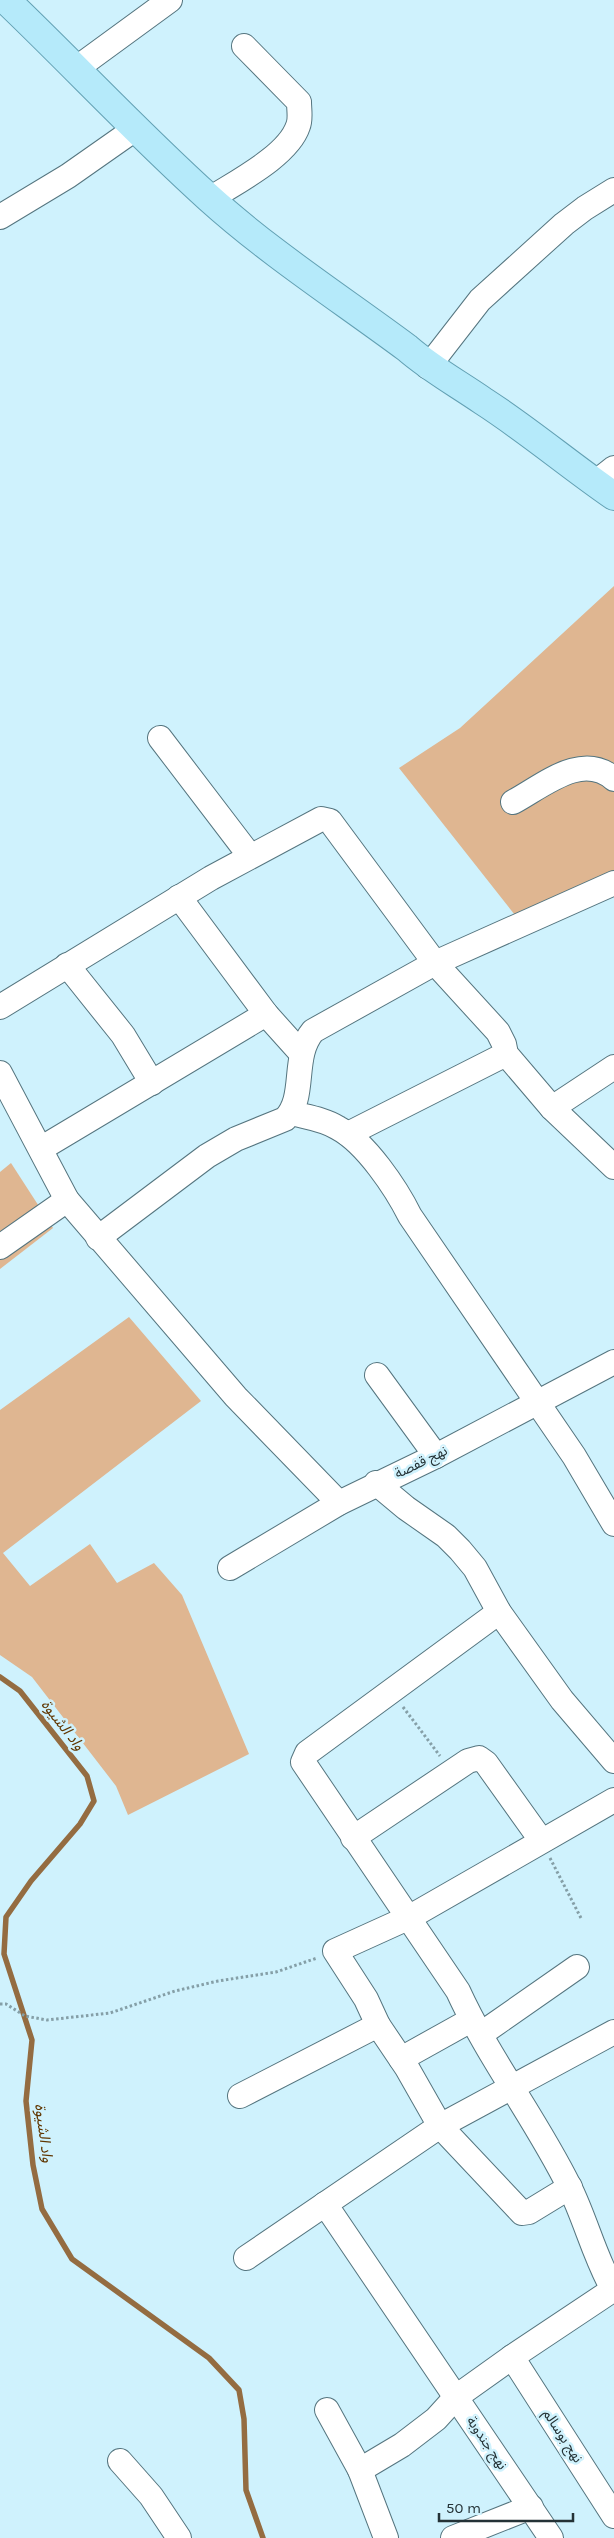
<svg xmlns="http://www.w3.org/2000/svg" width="614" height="2538" viewBox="0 0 614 2538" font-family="Karla,'Noto Sans Arabic',sans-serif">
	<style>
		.green { fill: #dfb691 }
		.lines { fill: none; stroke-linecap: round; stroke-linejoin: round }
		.stream { stroke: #946c41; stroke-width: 5.5 }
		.minor-casing { stroke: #55757f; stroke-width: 26 }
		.major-casing { stroke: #62a0b3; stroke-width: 30 }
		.path { stroke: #859fa7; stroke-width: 3; stroke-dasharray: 2.5 2.5; stroke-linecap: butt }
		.minor { stroke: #fff; stroke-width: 24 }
		.major { stroke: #b5eafa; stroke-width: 28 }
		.labels { text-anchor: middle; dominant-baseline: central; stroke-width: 5; stroke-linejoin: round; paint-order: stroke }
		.street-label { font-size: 14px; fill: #243236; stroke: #cff2fd }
		.water-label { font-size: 15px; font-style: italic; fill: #603601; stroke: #cff2fd }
	</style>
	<rect width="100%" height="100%" fill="#cff2fd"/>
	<!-- green -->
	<g class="green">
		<polygon points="614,586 614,877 518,919 399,768 460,728"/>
		<polygon points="11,1163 53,1228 0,1269 0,1172"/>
		<polygon points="129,1317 201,1401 3,1553 30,1586 90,1544 117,1583 154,1563 182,1595 249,1754 128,1815 116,1786 32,1677 0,1655 0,1410"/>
	</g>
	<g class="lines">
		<!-- stream -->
		<polyline class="stream" points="0,1677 20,1691 87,1776 94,1801 80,1824 31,1881 6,1917 4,1954 32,2040 26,2101 33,2165 42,2209 72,2259 209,2358 239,2390 244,2419 246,2490 263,2538"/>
		<!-- minor casing -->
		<g class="minor-casing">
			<g id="minor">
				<polyline points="77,68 170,0"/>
				<path d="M210,199C236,182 288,156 298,126C301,119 299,110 299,102L244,46"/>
				<polyline points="0,217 68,176 135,129"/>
				<polyline points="428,367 480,300 564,224 585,208 614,190"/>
				<polyline points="595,483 614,468"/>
				<polyline points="160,738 250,856"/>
				<path d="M513,802C543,786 582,751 614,779"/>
				<polyline points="179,897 266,1014 301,1053"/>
				<polyline points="67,965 123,1035 152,1083"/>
				<polyline points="0,1007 211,878 321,819 330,821 435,963 498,1032 504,1044 506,1054 552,1108 614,1167"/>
				<polyline points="0,1073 67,1200 236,1397 339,1503"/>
				<polyline points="552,1108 614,1067"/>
				<path d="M291,1113C306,1117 324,1119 338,1128C366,1143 396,1188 410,1216L574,1456L614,1524"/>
				<polyline points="348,1134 506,1054"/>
				<polyline points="42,1148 266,1014"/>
				<path d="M98,1238L207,1156L236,1139L285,1119C307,1097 291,1057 313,1031L435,963L614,883"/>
				<polyline points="0,1247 67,1200"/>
				<polyline points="377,1375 436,1456"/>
				<polyline points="376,1483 406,1508 446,1536 460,1550 475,1568 499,1612 562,1700 614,1761"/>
				<polyline points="230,1568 339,1503 436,1456 614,1362"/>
				<path d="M499,1612L307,1753L303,1762L458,1991C489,2059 536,2119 569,2186C586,2220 595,2259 614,2291"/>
				<polyline points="353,1838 468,1761 479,1758 486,1763 541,1840"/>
				<polyline points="378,2025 366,1999 335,1951 410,1917 614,1800"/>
				<polyline points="481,2034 577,1967"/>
				<polyline points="401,2059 471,2020"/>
				<polyline points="240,2096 378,2025 407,2068 440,2126 522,2213 529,2212 570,2187"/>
				<polyline points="325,2204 551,2538"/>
				<polyline points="246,2258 440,2126 614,2032"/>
				<polyline points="512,2357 614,2516"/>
				<polyline points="327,2410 360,2470 386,2538"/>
				<polyline points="120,2461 151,2496 179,2538"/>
				<polyline points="360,2470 402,2445 436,2419 456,2397 512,2357 614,2289"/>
				<polyline points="453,2538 531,2507"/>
			</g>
		</g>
		<!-- major casing -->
		<g class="major-casing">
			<path id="major" d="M6,0C74,65 138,134 209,198C270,253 341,299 407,348C431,369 457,383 483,401C528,430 569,465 614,496"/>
		</g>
		<!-- path -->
		<g class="path">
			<polyline points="403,1707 440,1756"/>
			<polyline points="550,1858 582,1920"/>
			<polyline points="0,2004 6,2004 25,2016 47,2020 110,2013 175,1991 218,1981 276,1972 317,1958"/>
		</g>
		<!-- minor -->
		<use href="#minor" class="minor"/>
		<!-- major -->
		<use href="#major" class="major"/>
	</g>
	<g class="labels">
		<!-- street labels -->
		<g class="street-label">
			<text transform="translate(421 1462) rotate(-26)">نهج قفصة</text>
			<text transform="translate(563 2436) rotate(57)">نهج بوسالم</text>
			<text transform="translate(487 2443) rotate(56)">نهج جندوبة</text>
		</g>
		<!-- water labels -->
		<g class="water-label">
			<text transform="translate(63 1725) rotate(52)">واد الشيوة</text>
			<text transform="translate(44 2133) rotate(82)">واد الشيوة</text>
		</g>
	</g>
	<!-- scale -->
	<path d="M439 2513v8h134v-8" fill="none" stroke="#243236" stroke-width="2.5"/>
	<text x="446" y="2513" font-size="15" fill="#243236" stroke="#cff2fd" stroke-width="4" paint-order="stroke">50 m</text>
</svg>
